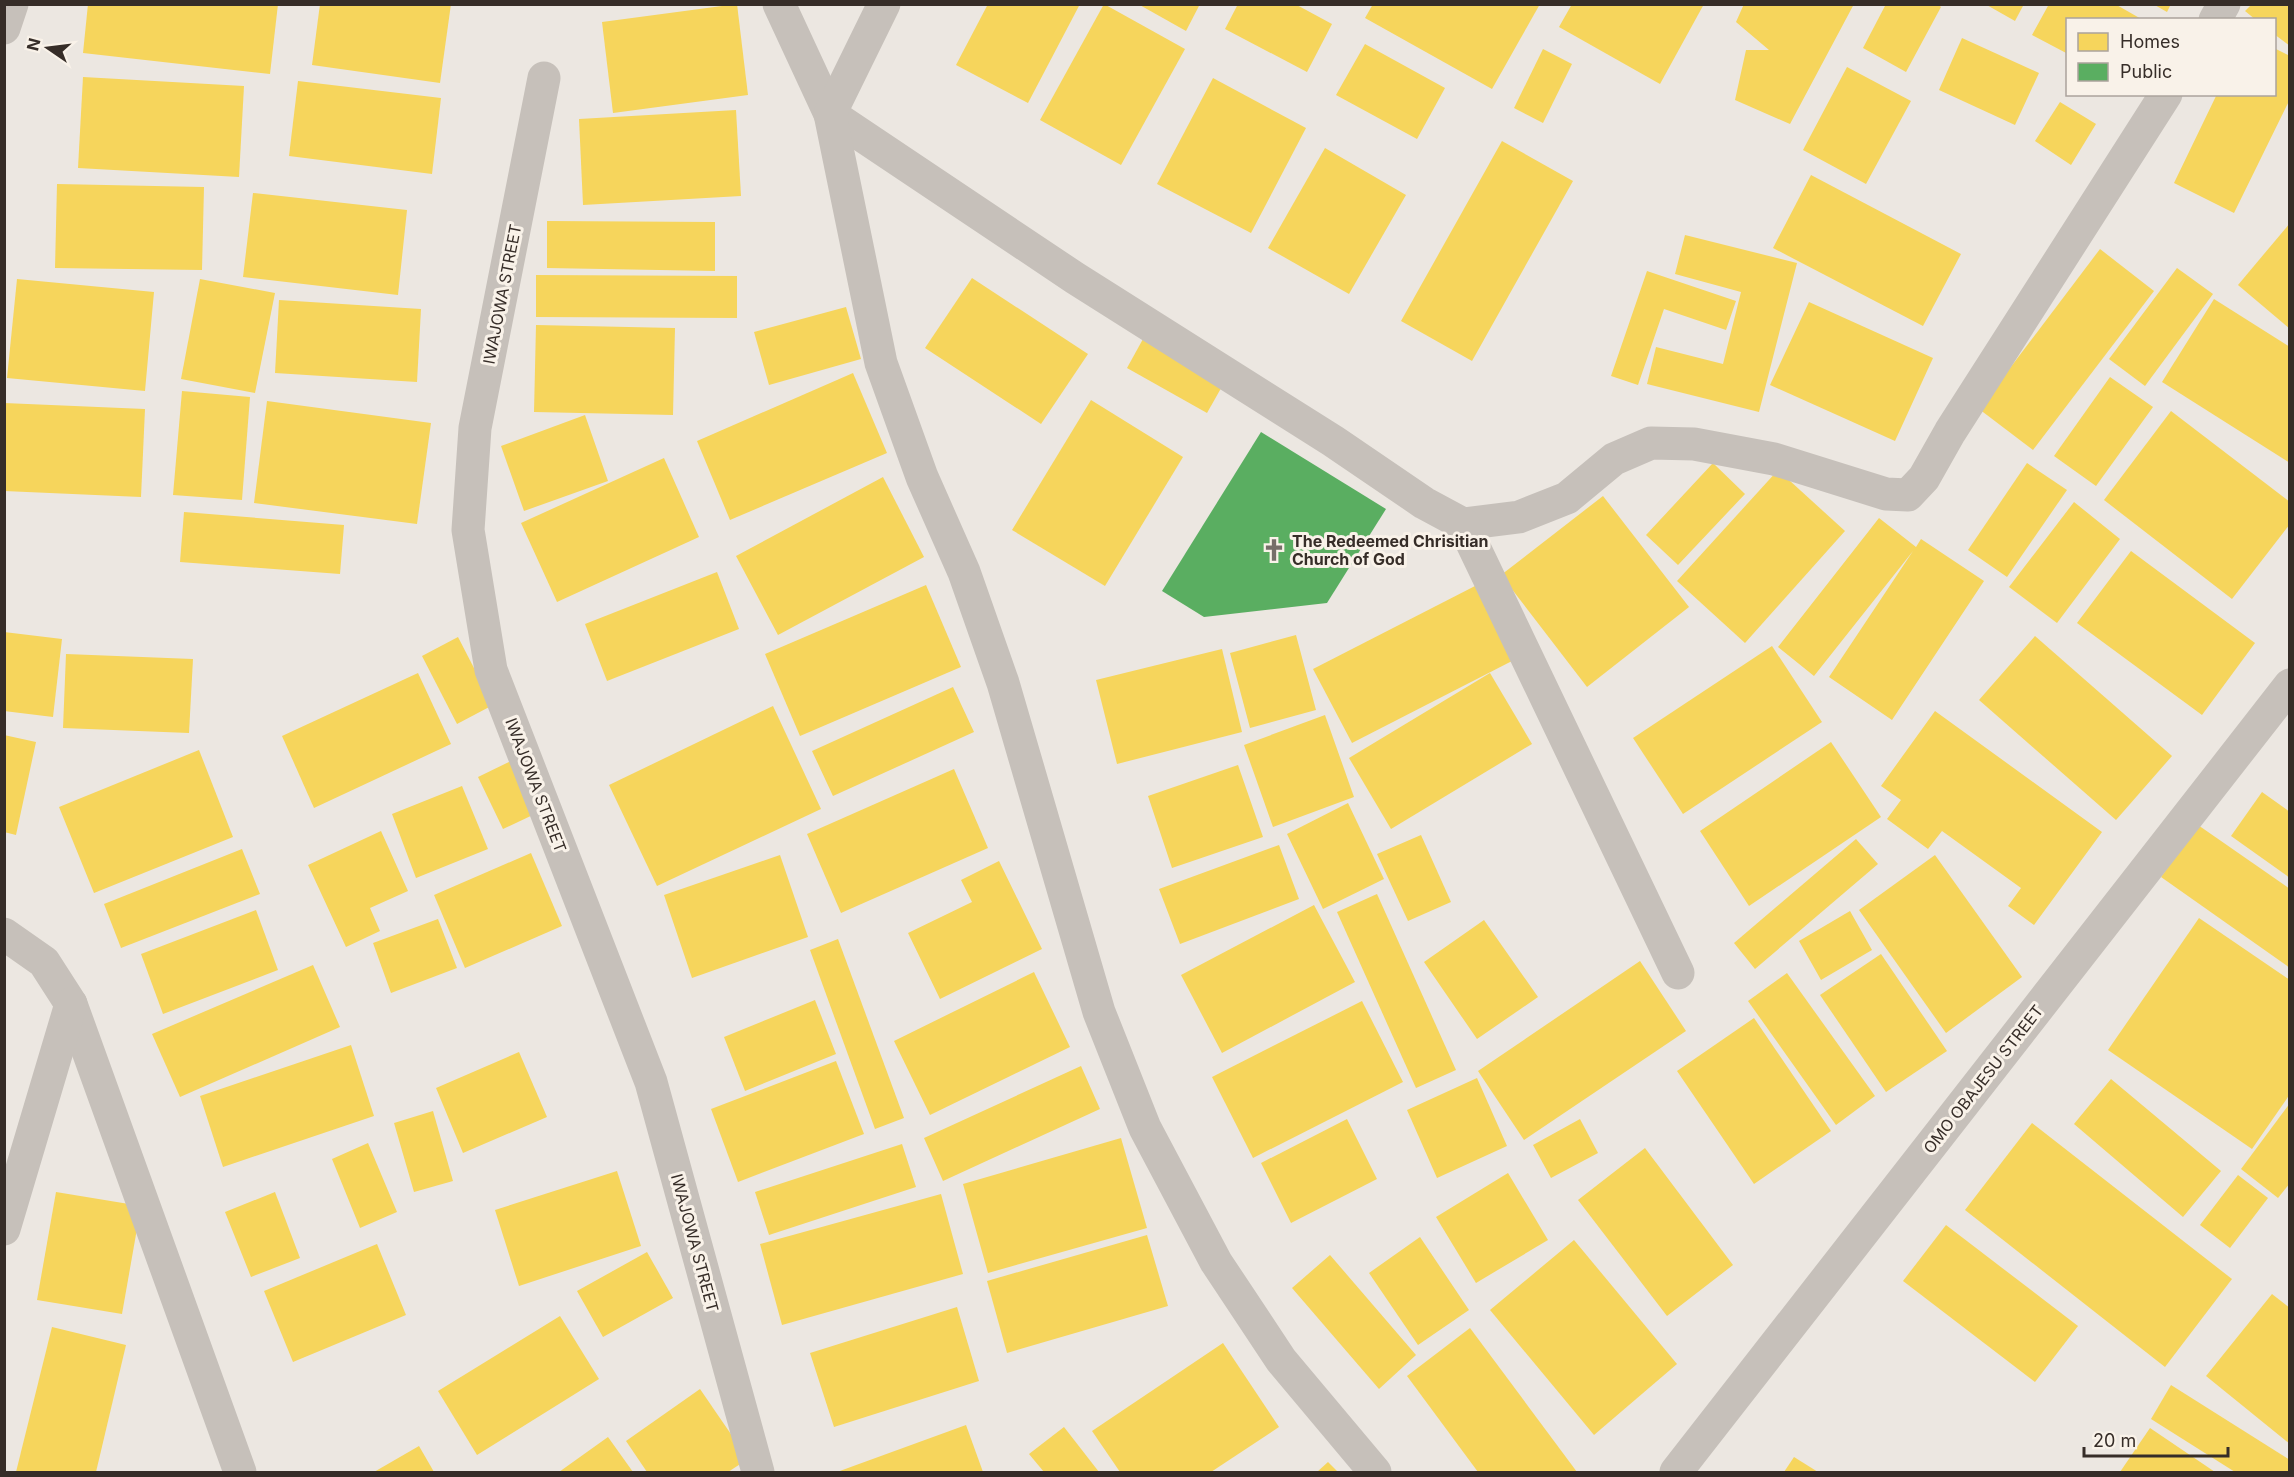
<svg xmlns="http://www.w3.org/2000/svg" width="2294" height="1477" viewBox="0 0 2294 1477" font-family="Inter,sans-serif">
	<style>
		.homes { fill: #f6d55c }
		.public { fill: #5aae61 }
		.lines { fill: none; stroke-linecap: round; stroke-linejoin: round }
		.minor { stroke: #c6c0ba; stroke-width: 33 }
		.labels { text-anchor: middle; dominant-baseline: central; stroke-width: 6; stroke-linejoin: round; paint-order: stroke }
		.street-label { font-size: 16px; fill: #362d28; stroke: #f9f2e9 }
		.poi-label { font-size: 16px; font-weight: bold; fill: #362d28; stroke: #f9f2e9; text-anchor: start }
	</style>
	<rect width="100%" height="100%" fill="#ece7e1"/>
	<!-- homes -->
	<g class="homes">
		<polygon points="88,4 278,4 270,74 83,53"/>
		<polygon points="320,4 451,4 440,83 312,65"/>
		<polygon points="737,4 748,95 613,113 602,22"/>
		<polygon points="988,4 1080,4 1028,103 956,65"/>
		<polygon points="1104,4 1185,49 1121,165 1040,120"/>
		<polygon points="1138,4 1200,4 1186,31"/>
		<polygon points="1238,4 1295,4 1332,24 1307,72 1225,29"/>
		<polygon points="1373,4 1540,4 1492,89 1365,18"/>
		<polygon points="1572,4 1704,4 1660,84 1559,27"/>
		<polygon points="1744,4 1854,4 1790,124 1735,100 1746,50 1769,50 1736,22"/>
		<polygon points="1886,4 1937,4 1941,7 1906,72 1863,48"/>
		<polygon points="1985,4 2024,4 2015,21"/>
		<polygon points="2049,4 2115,4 2143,20 2068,20 2068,54 2032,35"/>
		<polygon points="2153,4 2171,4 2167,12"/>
		<polygon points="2251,5 2290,5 2290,46 2274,34 2274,20 2256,20 2245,11"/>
		<polygon points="1962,38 2039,73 2015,125 1939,90"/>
		<polygon points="1365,44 1445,88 1417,139 1336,95"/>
		<polygon points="2274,48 2290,56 2290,99 2234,213 2174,183 2217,94 2274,94"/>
		<polygon points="1543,49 1572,64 1543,123 1514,108"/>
		<polygon points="1847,67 1911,101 1866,184 1803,150"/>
		<polygon points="83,77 244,86 239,177 78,168"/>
		<polygon points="1213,78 1306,128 1251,233 1157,184"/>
		<polygon points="298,81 441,98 432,174 289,156"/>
		<polygon points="2060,102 2096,124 2071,165 2035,141"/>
		<polygon points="736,110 741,196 583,205 579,119"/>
		<polygon points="1502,141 1573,181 1472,361 1401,321"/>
		<polygon points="1325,148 1406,195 1349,294 1268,248"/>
		<polygon points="1811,175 1961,254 1923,326 1773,248"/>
		<polygon points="57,184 204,187 202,270 55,268"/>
		<polygon points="253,193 407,210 398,295 243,277"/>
		<polygon points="547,221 715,222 715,271 547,268"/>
		<polygon points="2290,223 2290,329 2238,285"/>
		<polygon points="1685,235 1797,263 1759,412 1647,384 1656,347 1723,364 1741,292 1675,274"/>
		<polygon points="2100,249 2154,291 2033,450 1979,409"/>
		<polygon points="2177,268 2213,294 2145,386 2109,359"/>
		<polygon points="1647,271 1736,301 1726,330 1664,309 1638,385 1611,376"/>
		<polygon points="536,275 737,276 737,318 536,317"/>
		<polygon points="972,278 1088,354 1041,424 925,348"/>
		<polygon points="17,279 154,292 145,391 7,378"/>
		<polygon points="200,279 275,293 255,393 181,379"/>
		<polygon points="2214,299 2290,347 2290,463 2162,382"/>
		<polygon points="279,300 421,309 417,382 275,373"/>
		<polygon points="1809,302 1933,358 1895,441 1770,385"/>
		<polygon points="846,307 861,359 769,385 754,332"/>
		<polygon points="536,325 675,328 673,415 534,412"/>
		<polygon points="1143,339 1224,383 1207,413 1127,368"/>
		<polygon points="853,373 887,453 730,520 697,441"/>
		<polygon points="2110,377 2153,407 2096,486 2054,456"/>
		<polygon points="182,391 250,397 242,500 173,495"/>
		<polygon points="1091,400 1183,457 1105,586 1012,530"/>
		<polygon points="267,401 431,423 417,524 254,503"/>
		<polygon points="4,403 145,409 141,497 4,491"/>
		<polygon points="2171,411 2290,502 2290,524 2232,599 2104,500"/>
		<polygon points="585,415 608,481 524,511 501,446"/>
		<polygon points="664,458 699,537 557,602 521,523"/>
		<polygon points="1713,463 1745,494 1678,565 1646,535"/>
		<polygon points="2027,463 2067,490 2007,577 1968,550"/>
		<polygon points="1778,470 1845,531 1745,643 1677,581"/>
		<polygon points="883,477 924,557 778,635 736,556"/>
		<polygon points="1603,496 1689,607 1587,687 1501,575"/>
		<polygon points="2074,502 2120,539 2057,623 2009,587"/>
		<polygon points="184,512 344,525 340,574 180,562"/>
		<polygon points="1879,518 1916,547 1921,539 1984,581 1892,720 1829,677 1913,551 1814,676 1778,647"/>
		<polygon points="2131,551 2255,643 2202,715 2077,623"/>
		<polygon points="717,572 739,629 607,681 585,624"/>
		<polygon points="926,585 961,667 800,736 765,654"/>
		<polygon points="1475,586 1512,661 1352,743 1313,669"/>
		<polygon points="4,632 62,639 53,717 4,711"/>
		<polygon points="1296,635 1316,710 1250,728 1230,653"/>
		<polygon points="2035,636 2172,756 2116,820 1979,700"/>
		<polygon points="458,637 493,705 457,724 422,656"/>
		<polygon points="1772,646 1822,722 1683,814 1633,738"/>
		<polygon points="1222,649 1242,732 1117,764 1096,680"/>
		<polygon points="66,654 193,659 189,733 63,728"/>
		<polygon points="418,673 451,744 314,808 282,736"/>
		<polygon points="1490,673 1532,744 1391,829 1349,758"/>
		<polygon points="953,687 974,732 833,796 812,751"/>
		<polygon points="773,706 821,809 657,886 609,785"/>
		<polygon points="1935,711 2102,832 2034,925 2008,906 2021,888 1942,831 1928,849 1887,819 1901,800 1881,786"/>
		<polygon points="1325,715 1354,797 1273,827 1244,745"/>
		<polygon points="4,735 36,742 16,835 4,832"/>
		<polygon points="1831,742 1881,817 1749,906 1700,831"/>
		<polygon points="199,750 233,837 94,893 59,807"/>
		<polygon points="513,760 537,813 503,829 478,777"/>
		<polygon points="1238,765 1263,837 1172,868 1148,796"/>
		<polygon points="954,769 988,848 841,913 807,834"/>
		<polygon points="462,786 488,849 416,878 392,814"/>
		<polygon points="2262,792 2290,812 2290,878 2231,836"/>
		<polygon points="1348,803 1384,879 1323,909 1287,834"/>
		<polygon points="2198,825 2290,889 2290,968 2161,877"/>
		<polygon points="381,831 408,891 370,908 380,931 346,947 308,865"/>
		<polygon points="1421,835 1451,902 1408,921 1377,854"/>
		<polygon points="1856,839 1878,864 1755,969 1734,943"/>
		<polygon points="1279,845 1299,899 1180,944 1159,889"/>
		<polygon points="242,849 260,894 121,948 104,904"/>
		<polygon points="531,853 562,926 465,968 434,895"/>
		<polygon points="780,855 808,937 692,978 664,895"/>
		<polygon points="1935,855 2022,977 1946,1033 1859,910"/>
		<polygon points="999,861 1042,949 940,999 908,933 972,902 961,880"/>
		<polygon points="1377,894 1456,1070 1416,1088 1337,912"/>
		<polygon points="1314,905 1355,982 1222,1053 1181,975"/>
		<polygon points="256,910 278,970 163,1014 141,954"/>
		<polygon points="1850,911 1872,950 1821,980 1799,941"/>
		<polygon points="2199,918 2290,980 2290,1094 2252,1149 2108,1050"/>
		<polygon points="438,919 457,968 391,993 373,943"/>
		<polygon points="1484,920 1538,997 1477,1039 1424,962"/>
		<polygon points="838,939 904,1118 875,1129 810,950"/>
		<polygon points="1881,954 1947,1051 1886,1092 1820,995"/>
		<polygon points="1640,961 1686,1031 1524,1140 1478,1071"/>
		<polygon points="313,965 340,1027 180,1097 152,1034"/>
		<polygon points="1034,972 1070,1047 930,1115 894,1041"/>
		<polygon points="1787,973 1875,1096 1836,1125 1748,1001"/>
		<polygon points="815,1000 836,1054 745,1091 724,1037"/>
		<polygon points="1362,1001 1403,1082 1253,1158 1212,1077"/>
		<polygon points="1754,1018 1831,1131 1754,1184 1677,1071"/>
		<polygon points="351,1045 374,1116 223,1167 200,1096"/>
		<polygon points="519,1052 547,1117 463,1153 436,1088"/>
		<polygon points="836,1061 864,1134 738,1182 711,1109"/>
		<polygon points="1081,1066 1100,1109 943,1181 924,1138"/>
		<polygon points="1477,1078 1507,1146 1437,1178 1407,1110"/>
		<polygon points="2111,1079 2221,1171 2183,1217 2074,1124"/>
		<polygon points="2290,1103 2290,1183 2278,1198 2241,1169"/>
		<polygon points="433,1111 453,1181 414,1192 394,1123"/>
		<polygon points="1347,1119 1377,1179 1291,1223 1261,1163"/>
		<polygon points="1580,1119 1598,1153 1551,1178 1533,1145"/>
		<polygon points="2032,1123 2232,1279 2165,1367 1965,1210"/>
		<polygon points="1121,1138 1147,1228 988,1273 963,1184"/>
		<polygon points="368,1143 397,1212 360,1228 332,1159"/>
		<polygon points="902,1144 916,1187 769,1235 755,1192"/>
		<polygon points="1645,1148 1733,1265 1667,1316 1578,1200"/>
		<polygon points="617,1171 641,1246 519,1286 495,1210"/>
		<polygon points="1508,1173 1548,1240 1476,1283 1436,1217"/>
		<polygon points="2238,1175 2268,1198 2230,1248 2200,1225"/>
		<polygon points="56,1192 141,1206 122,1314 37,1300"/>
		<polygon points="275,1192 300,1258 251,1277 225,1212"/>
		<polygon points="941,1194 963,1274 782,1325 760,1244"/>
		<polygon points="1946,1225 2078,1326 2035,1382 1903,1281"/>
		<polygon points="1147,1235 1168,1306 1007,1353 987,1281"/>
		<polygon points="1420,1237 1469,1310 1418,1345 1369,1273"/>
		<polygon points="1574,1240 1677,1364 1594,1435 1490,1310"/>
		<polygon points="377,1244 406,1315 293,1362 264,1291"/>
		<polygon points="647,1252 673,1298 603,1337 577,1291"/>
		<polygon points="1330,1255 1416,1355 1379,1389 1292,1288"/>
		<polygon points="2272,1294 2290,1308 2290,1444 2206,1376"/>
		<polygon points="957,1307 979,1381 834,1427 810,1353"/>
		<polygon points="560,1316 599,1379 477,1455 438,1391"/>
		<polygon points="52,1327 126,1345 96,1472 16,1472"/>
		<polygon points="1470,1328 1577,1472 1478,1472 1407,1376"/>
		<polygon points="1223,1343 1279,1427 1211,1472 1120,1472 1092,1431"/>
		<polygon points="2171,1385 2290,1460 2290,1472 2235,1472 2151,1419"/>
		<polygon points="700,1389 748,1459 728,1472 647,1472 626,1441"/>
		<polygon points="966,1425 983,1472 837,1472"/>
		<polygon points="1064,1427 1099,1472 1044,1472 1029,1454"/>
		<polygon points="2150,1428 2215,1472 2120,1472"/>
		<polygon points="608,1437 633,1472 559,1472"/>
		<polygon points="419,1446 434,1472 374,1472"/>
		<polygon points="1794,1457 1818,1472 1784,1472"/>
		<polygon points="1328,1462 1338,1472 1317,1472"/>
	</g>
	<!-- public -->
	<polygon class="public" points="1261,432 1386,509 1327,603 1204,617 1162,591"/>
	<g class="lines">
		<!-- minor -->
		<g class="minor">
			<polyline points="779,4 830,114 1075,278 1333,441 1424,503 1463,524 1519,517 1567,498 1614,459 1651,443 1694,444 1774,459 1886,494 1908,495 1924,478 1950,432 2166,94"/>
			<polyline points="884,4 830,114 881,363 922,477 964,572 1003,683 1099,1012 1145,1128 1216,1262 1281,1360 1375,1472"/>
			<polyline points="2215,20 2224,4"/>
			<polyline points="4,28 12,4"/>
			<polyline points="544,78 475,428 468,530 491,670 651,1082 758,1472"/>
			<polyline points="1463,524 1678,973"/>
			<polyline points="4,934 44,962 71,1004 240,1472"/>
			<polyline points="4,1229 71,1004"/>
			<polyline points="1676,1472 2290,685"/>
		</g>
	</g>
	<!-- icons -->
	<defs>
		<g id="church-bare" transform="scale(1.8)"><path d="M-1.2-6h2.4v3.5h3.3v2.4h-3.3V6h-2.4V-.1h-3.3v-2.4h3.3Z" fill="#766e69" stroke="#f9f2e9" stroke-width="2.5" paint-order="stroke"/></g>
	</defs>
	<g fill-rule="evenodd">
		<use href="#church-bare" x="1274" y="550"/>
	</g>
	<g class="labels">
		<!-- street labels -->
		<g class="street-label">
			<text transform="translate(502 294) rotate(-79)">IWAJOWA STREET</text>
			<text transform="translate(536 785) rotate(69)">IWAJOWA STREET</text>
			<text transform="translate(1983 1079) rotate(-52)">OMO OBAJESU STREET</text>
			<text transform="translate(695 1243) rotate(75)">IWAJOWA STREET</text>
		</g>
		<!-- poi labels -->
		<g class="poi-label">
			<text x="1292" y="541">The Redeemed Chrisitian<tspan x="1292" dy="18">Church of God</tspan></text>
		</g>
	</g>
	<!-- border -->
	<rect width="2294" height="1477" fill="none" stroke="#362d28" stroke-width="12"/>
	<!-- legend -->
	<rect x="2066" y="18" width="210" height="78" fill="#f9f2e9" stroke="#aba39c" stroke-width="1.5"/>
	<rect x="2078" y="33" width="30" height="18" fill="#f6d55c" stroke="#aba39c" stroke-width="1.5"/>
	<text x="2120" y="48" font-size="18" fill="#362d28">Homes</text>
	<rect x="2078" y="63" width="30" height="18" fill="#5aae61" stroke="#aba39c" stroke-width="1.5"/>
	<text x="2120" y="78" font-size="18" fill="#362d28">Public</text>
	<!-- north arrow -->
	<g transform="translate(48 48) rotate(284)" stroke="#f9f2e9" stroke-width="4.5" paint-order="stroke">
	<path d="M0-4.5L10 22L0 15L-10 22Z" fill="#362d28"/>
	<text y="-9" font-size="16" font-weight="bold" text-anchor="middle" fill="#362d28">N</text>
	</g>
	<!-- scale -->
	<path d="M2084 1447v9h144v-9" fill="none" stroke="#362d28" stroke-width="3"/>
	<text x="2093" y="1447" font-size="18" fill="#362d28" stroke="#f9f2e9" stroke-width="4.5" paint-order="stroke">20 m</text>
</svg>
